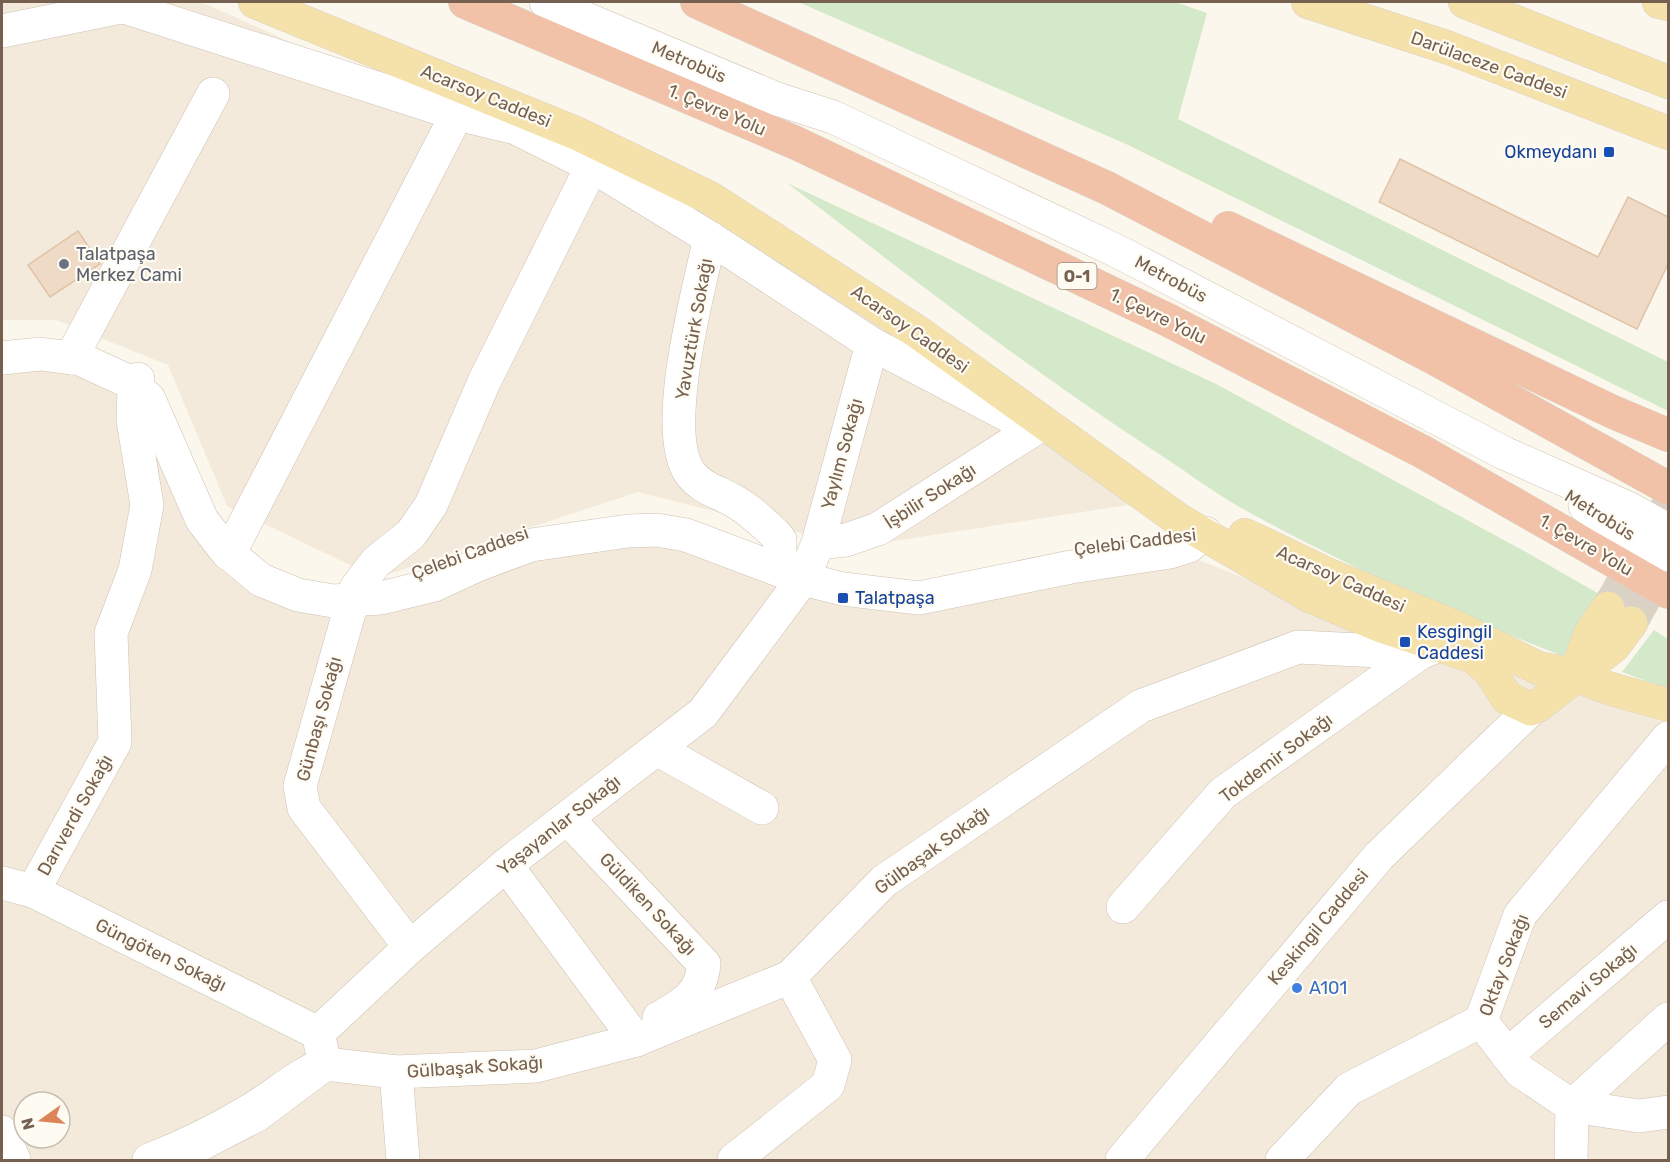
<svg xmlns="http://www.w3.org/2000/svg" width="1670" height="1162" viewBox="0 0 1670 1162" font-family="Rubik,sans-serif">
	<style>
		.residential { fill: #f3eadb; fill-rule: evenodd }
		.green { fill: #d4e9ca }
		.building { fill: #efdac5; stroke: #e1c3a7; stroke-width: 1.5 }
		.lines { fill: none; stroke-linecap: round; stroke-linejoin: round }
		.major-tunnel { stroke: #dad2c5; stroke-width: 33; stroke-dasharray: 33 16; stroke-linecap: butt }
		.minor-casing { stroke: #cec1b2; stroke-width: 34 }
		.major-casing { stroke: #d9d3ce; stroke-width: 34 }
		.highway-casing { stroke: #d9d3ce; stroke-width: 34 }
		.minor { stroke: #fff; stroke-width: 33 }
		.major { stroke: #f5e1aa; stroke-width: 33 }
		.highway { stroke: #f1c2a8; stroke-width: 33 }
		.transit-dot { fill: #1a4fb4; stroke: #fefbf3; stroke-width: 2 }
		.worship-dot { fill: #6b7280; stroke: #fefbf3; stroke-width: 2 }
		.shop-dot { fill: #3f7fe0; stroke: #fefbf3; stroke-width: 2 }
		.labels { text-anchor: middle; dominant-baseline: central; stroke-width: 4.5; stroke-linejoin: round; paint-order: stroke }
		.shield { fill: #fefbf3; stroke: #9f8f81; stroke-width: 1.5 }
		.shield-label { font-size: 16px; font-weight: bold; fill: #766150 }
		.street-label { font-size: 18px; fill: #766150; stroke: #fefbf3 }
		.transit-label { font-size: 18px; fill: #164399; stroke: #fefbf3; text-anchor: start }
		.worship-label { font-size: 18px; fill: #5b616d; stroke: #fefbf3; text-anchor: start }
		.shop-label { font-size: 18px; fill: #366cbe; stroke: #fefbf3; text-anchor: start }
	</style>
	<rect width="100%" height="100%" fill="#fcf7ec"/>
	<!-- residential -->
	<g class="residential">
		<polygon points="2,2 201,2 704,227 1147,502 856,547 638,492 377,578 227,506 168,365 56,320 2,320"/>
		<path d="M2,346L122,391L227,571L326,610L628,533L762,575L925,583L1161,545L1399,640L1544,680L1668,724V1160H2ZM24,1102H60V1138H24Z"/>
	</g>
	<!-- green -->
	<g class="green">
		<polygon points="798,2 1175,2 1207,13 1178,119 1668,362 1668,411 1126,144"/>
		<path d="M787,183L1216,384L1526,552L1599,594L1563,656C1457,615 1353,569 1254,515C1218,496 1184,470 1150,448C1025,366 906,274 787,183Z"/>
		<polygon points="1654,630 1668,639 1668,689 1622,672"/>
	</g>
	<!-- building -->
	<g class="building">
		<polygon points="1400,159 1598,257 1628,197 1668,217 1668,264 1637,329 1379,202"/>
		<polygon points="78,231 100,264 50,297 28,265"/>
	</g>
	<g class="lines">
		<!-- major-tunnel -->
		<g class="major-tunnel">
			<polyline points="1608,608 1668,505"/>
			<polyline points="1631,623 1667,559"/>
		</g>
		<!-- minor casing -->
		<g class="minor-casing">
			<g id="minor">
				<polyline points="109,2 457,114 516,128 592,166"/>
				<polyline points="546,2 777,99 833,117 1119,252 1504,453 1628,508 1668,530"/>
				<polyline points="2,31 121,7"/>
				<path d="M710,238C699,288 660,431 690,473C701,488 716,491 732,500C748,508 762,522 775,534L780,540V552"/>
				<polyline points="872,344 818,543 803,579 703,713 506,865 410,947 318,1033 325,1064 396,1072 536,1066 636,1040 790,977 884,881 1141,706 1298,647 1420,653 1440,645"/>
				<polyline points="2,358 40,354 80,359 130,382 149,399 202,520 226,551 261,580 298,595 333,601 381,598 434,585 477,565 531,545 628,531 657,530 686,535 803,579 843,589 919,598 1071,567 1170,552 1189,546 1205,533"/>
				<polyline points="71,358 213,94"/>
				<polyline points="1585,506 1623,532 1668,555"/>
				<polyline points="229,554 457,114"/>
				<polyline points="1668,738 1520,915 1481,1021 1520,1071 1572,1106 1639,1116 1668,1112"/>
				<polyline points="657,749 762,808"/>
				<path d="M567,818L704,964C701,995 684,1004 659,1018"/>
				<polyline points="506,865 636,1040"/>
				<polyline points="2,883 33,891 318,1033"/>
				<polyline points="33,891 115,742 111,633 135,570 147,505 133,420 134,386 138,379"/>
				<polyline points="1123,907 1223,793 1420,653"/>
				<polyline points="410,947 304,808 300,786 356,588 376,562 411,534 431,505 484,382 592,166 710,238 872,344 1034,429 878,529 846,540 818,543"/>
				<polyline points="1507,1055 1668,917"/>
				<polyline points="396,1072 403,1160"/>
				<polyline points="2,1132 14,1160"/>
				<path d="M149,1160C185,1146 221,1128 254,1108C278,1093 298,1075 325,1064L257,1115L170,1160"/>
				<polyline points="734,1160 828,1085 835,1060 790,977"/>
				<polyline points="1122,1160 1379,856 1531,709"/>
				<polyline points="1282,1160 1349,1089 1481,1021"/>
				<polyline points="1571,1160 1572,1106 1668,1019"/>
			</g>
		</g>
		<!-- major casing -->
		<g class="major-casing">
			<g id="major">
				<polyline points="255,2 578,134 710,198 919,333 1179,520 1310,596 1379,625 1474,657 1490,671 1507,698 1531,709 1539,705 1614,646 1631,623"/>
				<polyline points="1308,2 1449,48 1668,133"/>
				<polyline points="1465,2 1668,82"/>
				<polyline points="1659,2 1668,4"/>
				<polyline points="1245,535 1329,575 1456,627 1538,668 1575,675 1608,688 1668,705"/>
				<polyline points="1575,675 1591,632 1608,608"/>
			</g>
		</g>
		<!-- highway casing -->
		<g class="highway-casing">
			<g id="highway">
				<polyline points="465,2 796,143 1168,320 1423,452 1668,592"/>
				<polyline points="697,2 1107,188 1432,357 1668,488"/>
				<polyline points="1228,228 1613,412 1668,435"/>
			</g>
		</g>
		<!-- minor -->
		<use href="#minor" class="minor"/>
		<!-- major -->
		<use href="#major" class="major"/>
		<!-- highway -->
		<use href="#highway" class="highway"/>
	</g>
	<!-- markers -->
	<g class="transit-dot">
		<rect x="1603" y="146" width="12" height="12" rx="3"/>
		<rect x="837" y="592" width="12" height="12" rx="3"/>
		<rect x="1399" y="636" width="12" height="12" rx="3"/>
	</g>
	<circle class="worship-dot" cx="64" cy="264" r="6"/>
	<circle class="shop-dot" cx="1297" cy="988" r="6"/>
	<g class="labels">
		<!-- shield labels -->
		<rect class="shield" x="1057.5" y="263" width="39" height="26" rx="4.5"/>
		<g class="shield-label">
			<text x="1077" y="276">O-1</text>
		</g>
		<!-- street labels -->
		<g class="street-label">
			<text transform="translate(689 62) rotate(23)">Metrobüs</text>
			<text transform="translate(1489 65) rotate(20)">Darülaceze Caddesi</text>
			<text transform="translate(486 96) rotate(22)">Acarsoy Caddesi</text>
			<text transform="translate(717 110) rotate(23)">1. Çevre Yolu</text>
			<text transform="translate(1171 279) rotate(28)">Metrobüs</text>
			<text transform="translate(1158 316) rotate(26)">1. Çevre Yolu</text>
			<text transform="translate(694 329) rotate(-80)">Yavuztürk Sokağı</text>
			<text transform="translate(910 329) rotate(35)">Acarsoy Caddesi</text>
			<text transform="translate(842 454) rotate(-75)">Yaylım Sokağı</text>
			<text transform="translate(930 496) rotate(-33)">İşbilir Sokağı</text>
			<text transform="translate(1600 515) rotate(32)">Metrobüs</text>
			<text transform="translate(1135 542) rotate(-7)">Çelebi Caddesi</text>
			<text transform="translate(1586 545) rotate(30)">1. Çevre Yolu</text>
			<text transform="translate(470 553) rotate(-20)">Çelebi Caddesi</text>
			<text transform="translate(1341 579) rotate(24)">Acarsoy Caddesi</text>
			<text transform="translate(319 719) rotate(-75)">Günbaşı Sokağı</text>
			<text transform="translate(1276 758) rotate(-37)">Tokdemir Sokağı</text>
			<text transform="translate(75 815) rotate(-61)">Darıverdi Sokağı</text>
			<text transform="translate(559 825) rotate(-38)">Yaşayanlar Sokağı</text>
			<text transform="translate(932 850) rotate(-36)">Gülbaşak Sokağı</text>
			<text transform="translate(648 904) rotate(47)">Güldiken Sokağı</text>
			<text transform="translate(1318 927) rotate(-50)">Keskingil Caddesi</text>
			<text transform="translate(161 955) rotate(26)">Güngöten Sokağı</text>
			<text transform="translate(1504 965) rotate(-69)">Oktay Sokağı</text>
			<text transform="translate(1588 986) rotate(-40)">Semavi Sokağı</text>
			<text transform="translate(475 1067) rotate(-4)">Gülbaşak Sokağı</text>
		</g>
		<!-- transit labels -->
		<g class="transit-label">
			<text x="1597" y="152" text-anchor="end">Okmeydanı</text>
			<text x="855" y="598">Talatpaşa</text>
			<text x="1417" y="632">Kesgingil<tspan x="1417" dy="21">Caddesi</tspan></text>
		</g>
		<!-- worship labels -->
		<g class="worship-label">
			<text x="76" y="254">Talatpaşa<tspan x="76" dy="21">Merkez Cami</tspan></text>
		</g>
		<!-- shop labels -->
		<g class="shop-label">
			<text x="1309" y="988">A101</text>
		</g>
	</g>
	<!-- border -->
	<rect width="1670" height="1162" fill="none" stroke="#766150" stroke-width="6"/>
	<!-- north arrow -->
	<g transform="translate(42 1120) rotate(255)"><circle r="28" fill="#fefbf3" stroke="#c8bdb2" stroke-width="1.5"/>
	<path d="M0-4.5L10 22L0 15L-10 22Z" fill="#dc855a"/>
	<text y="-9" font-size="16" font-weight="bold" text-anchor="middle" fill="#766150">N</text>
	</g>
</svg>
